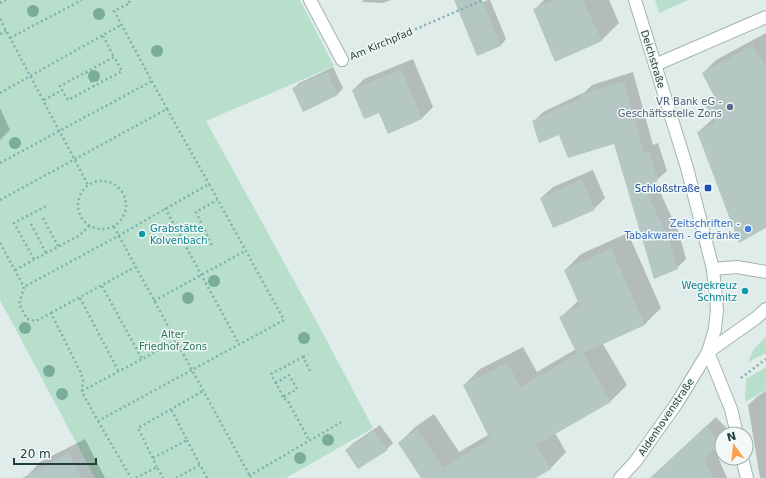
<svg xmlns="http://www.w3.org/2000/svg" width="766" height="478" viewBox="0 0 766 478" font-family="'DejaVu Sans',sans-serif">
	<style>
		.green { fill: #b7dfcb }
		.shadow { fill: #0003 }
		.building { fill: #b5c7c3 }
		.lines { fill: none; stroke-linecap: round; stroke-linejoin: round }
		.minor-casing { stroke: #a3b4b2; stroke-width: 14 }
		.path { stroke: #7eb2ae; stroke-width: 2.5; stroke-dasharray: 2 3; stroke-linecap: butt }
		.minor { stroke: #fff; stroke-width: 12 }
		.tree { fill: #7aac9a }
		.service-dot { fill: #5c6f8a; stroke: #f1f8f6; stroke-width: 1.5 }
		.transit-dot { fill: #1a4fb4; stroke: #f1f8f6; stroke-width: 1.5 }
		.shop-dot { fill: #3f7fe0; stroke: #f1f8f6; stroke-width: 1.5 }
		.culture-dot { fill: #0f9aa8; stroke: #f1f8f6; stroke-width: 1.5 }
		.labels { text-anchor: middle; dominant-baseline: central; stroke-width: 3; stroke-linejoin: round; paint-order: stroke }
		.street-label { font-size: 10px; fill: #203e3c; stroke: #f1f8f6 }
		.service-label { font-size: 10px; fill: #4e5e75; stroke: #f1f8f6; text-anchor: end }
		.transit-label { font-size: 10px; fill: #164399; stroke: #f1f8f6; text-anchor: end }
		.shop-label { font-size: 10px; fill: #366cbe; stroke: #f1f8f6; text-anchor: end }
		.culture-label { font-size: 10px; fill: #0d838f; stroke: #f1f8f6; text-anchor: start }
		.park-label { font-size: 10px; fill: #277758; stroke: #f1f8f6 }
	</style>
	<rect width="100%" height="100%" fill="#e0ecea"/>
	<!-- green -->
	<g class="green">
		<polygon points="0,0 300,0 334,66 206,121 318,324 373,428 286,478 95,478 0,300"/>
		<polygon points="655,0 688,0 659,13"/>
		<polygon points="766,337 766,353 748,362 754,349"/>
		<polygon points="766,367 766,390 745,402 746,379"/>
	</g>
	<!-- shadow -->
	<g class="shadow">
		<polygon points="363,0 391,0 383,3 362,2"/>
		<polygon points="488,0 490,0 506,39 501,45 478,54 467,9"/>
		<polygon points="544,0 609,0 619,23 601,41 534,10"/>
		<polygon points="766,33 766,224 698,132 714,118 707,105 716,96 703,73 716,60"/>
		<polygon points="413,59 433,107 422,118 388,132 380,111 353,90 364,79"/>
		<polygon points="333,67 343,88 338,94 293,89 299,83"/>
		<polygon points="633,72 653,145 658,143 667,171 655,181 679,233 686,259 677,268 615,143 560,134 533,122 543,112 585,92 592,85"/>
		<polygon points="0,108 10,130 0,140"/>
		<polygon points="593,170 605,198 594,209 541,198 553,187"/>
		<polygon points="628,233 661,308 645,324 603,344 627,385 611,401 555,433 566,452 550,469 534,478 423,478 399,443 415,427 434,414 459,452 488,435 464,385 480,369 523,347 537,372 576,349 561,317 579,300 565,270 581,254"/>
		<polygon points="766,391 766,478 760,478 748,405 758,396"/>
		<polygon points="716,417 730,432 728,434 722,434 722,440 714,448 727,478 665,478 669,461"/>
		<polygon points="380,425 393,443 387,449 346,450 352,444"/>
		<polygon points="85,439 105,478 25,478 40,462"/>
	</g>
	<!-- building -->
	<g class="building">
		<polygon points="454,0 482,0 501,46 477,56"/>
		<polygon points="554,0 583,0 602,41 555,62 533,9"/>
		<polygon points="753,45 766,68 766,228 739,243 697,132 715,123 705,105 716,100 702,73"/>
		<polygon points="401,69 422,119 388,134 379,113 364,119 352,90"/>
		<polygon points="327,72 338,95 303,112 292,88"/>
		<polygon points="624,81 644,153 649,152 658,181 645,187 670,243 678,269 654,279 614,144 568,158 559,135 539,143 532,121 583,97 582,94"/>
		<polygon points="582,180 595,210 553,228 540,198"/>
		<polygon points="611,248 645,325 583,353 611,402 536,445 551,469 536,478 421,478 398,443 417,429 443,468 490,439 463,385 507,363 521,387 577,354 559,317 580,306 564,270"/>
		<polygon points="706,426 721,443 704,458 713,478 650,478"/>
		<polygon points="374,430 388,450 358,469 345,450"/>
		<polygon points="69,453 82,478 22,478"/>
	</g>
	<g class="lines">
		<!-- minor casing -->
		<g class="minor-casing">
			<g id="minor">
				<polyline points="310,0 342,60"/>
				<polyline points="655,65 766,17"/>
				<polyline points="713,269 737,267 766,272"/>
				<polyline points="708,352 731,409 737,434"/>
				<polyline points="708,352 756,318 766,309"/>
				<polyline points="742,458 747,478"/>
				<polyline points="620,478 635,462 677,403 708,352 715,329 717,310 713,269 704,234 687,168 635,0"/>
			</g>
		</g>
		<!-- path -->
		<g class="path">
			<polyline points="0,3 6,0"/>
			<polyline points="0,19 88,185"/>
			<polyline points="0,34 6,31"/>
			<polyline points="103,36 114,57"/>
			<polyline points="10,38 82,0"/>
			<polyline points="360,53 483,0"/>
			<polyline points="86,72 94,86"/>
			<polyline points="0,93 121,25"/>
			<polyline points="44,100 62,90 68,100 122,71 114,57 60,86 62,90"/>
			<polyline points="167,109 209,184"/>
			<polyline points="0,163 152,81"/>
			<circle cx="102" cy="205" r="24"/>
			<polyline points="0,200 167,109 114,11 130,3 128,0"/>
			<polyline points="165,208 239,344"/>
			<polyline points="43,218 58,246"/>
			<polyline points="31,224 46,253"/>
			<polyline points="114,227 251,478"/>
			<polyline points="0,243 24,287 19,304 27,319 36,321 51,313 81,373 83,380 82,392 98,421 284,320 209,184 118,236 24,287"/>
			<polyline points="212,245 196,212 217,200"/>
			<polyline points="34,259 14,223 48,205"/>
			<polyline points="15,270 80,235 89,226"/>
			<polyline points="102,286 142,359 176,341"/>
			<polyline points="80,298 119,372"/>
			<polyline points="154,301 245,251"/>
			<polyline points="51,313 135,267"/>
			<polyline points="303,357 308,355"/>
			<polyline points="741,378 766,359"/>
			<polyline points="276,383 271,374 303,357 310,371"/>
			<polyline points="82,391 142,359"/>
			<polyline points="283,397 276,383 289,375 297,389 283,397 289,403 309,440"/>
			<polyline points="98,421 131,478"/>
			<polyline points="187,440 200,465"/>
			<polyline points="153,458 187,440 171,409"/>
			<polyline points="157,467 138,428 203,391"/>
			<polyline points="249,476 343,421"/>
			<polyline points="136,478 157,467 163,478"/>
			<polyline points="176,478 200,465 207,478"/>
		</g>
		<!-- minor -->
		<use href="#minor" class="minor"/>
	</g>
	<!-- trees -->
	<g class="tree">
		<circle cx="33" cy="11" r="6"/>
		<circle cx="99" cy="14" r="6"/>
		<circle cx="157" cy="51" r="6"/>
		<circle cx="94" cy="76" r="6"/>
		<circle cx="15" cy="143" r="6"/>
		<circle cx="214" cy="281" r="6"/>
		<circle cx="188" cy="298" r="6"/>
		<circle cx="25" cy="328" r="6"/>
		<circle cx="304" cy="338" r="6"/>
		<circle cx="49" cy="371" r="6"/>
		<circle cx="62" cy="394" r="6"/>
		<circle cx="328" cy="440" r="6"/>
		<circle cx="300" cy="458" r="6"/>
	</g>
	<!-- markers -->
	<circle class="service-dot" cx="730" cy="107" r="4"/>
	<rect class="transit-dot" x="704" y="184" width="8" height="8" rx="2"/>
	<circle class="shop-dot" cx="748" cy="229" r="4"/>
	<g class="culture-dot">
		<circle cx="142" cy="234" r="4"/>
		<circle cx="745" cy="291" r="4"/>
	</g>
	<g class="labels">
		<!-- street labels -->
		<g class="street-label">
			<text transform="translate(381 44) rotate(-23)">Am Kirchpfad</text>
			<text transform="translate(653 59) rotate(73)">Deichstraße</text>
			<text transform="translate(666 417) rotate(-56)">Aldenhovenstraße</text>
		</g>
		<!-- service labels -->
		<g class="service-label">
			<text x="722" y="101">VR Bank eG -<tspan x="722" dy="12">Geschäftsstelle Zons</tspan></text>
		</g>
		<!-- transit labels -->
		<g class="transit-label">
			<text x="700" y="188">Schloßstraße</text>
		</g>
		<!-- shop labels -->
		<g class="shop-label">
			<text x="740" y="223">Zeitschriften -<tspan x="740" dy="12">Tabakwaren - Getränke</tspan></text>
		</g>
		<!-- culture labels -->
		<g class="culture-label">
			<text x="150" y="228">Grabstätte<tspan x="150" dy="12">Kolvenbach</tspan></text>
			<text x="737" y="285" text-anchor="end">Wegekreuz<tspan x="737" dy="12">Schmitz</tspan></text>
		</g>
		<!-- park labels -->
		<g class="park-label">
			<text x="173" y="334">Alter<tspan x="173" dy="12">Friedhof Zons</tspan></text>
		</g>
	</g>
	<!-- north arrow -->
	<g transform="translate(734 446) rotate(345)"><circle r="19" fill="#f1f8f6" stroke="#9daeac"/>
	<path d="M0-3L7 15L0 10L-7 15Z" fill="#fba14f"/>
	<text y="-6" font-size="11" font-weight="bold" text-anchor="middle" fill="#203e3c">N</text>
	</g>
	<!-- scale -->
	<path d="M14 458v6h82v-6" fill="none" stroke="#203e3c" stroke-width="2"/>
	<text x="20" y="458" font-size="12" fill="#203e3c" stroke="#f1f8f6" stroke-width="3" paint-order="stroke">20 m</text>
</svg>
